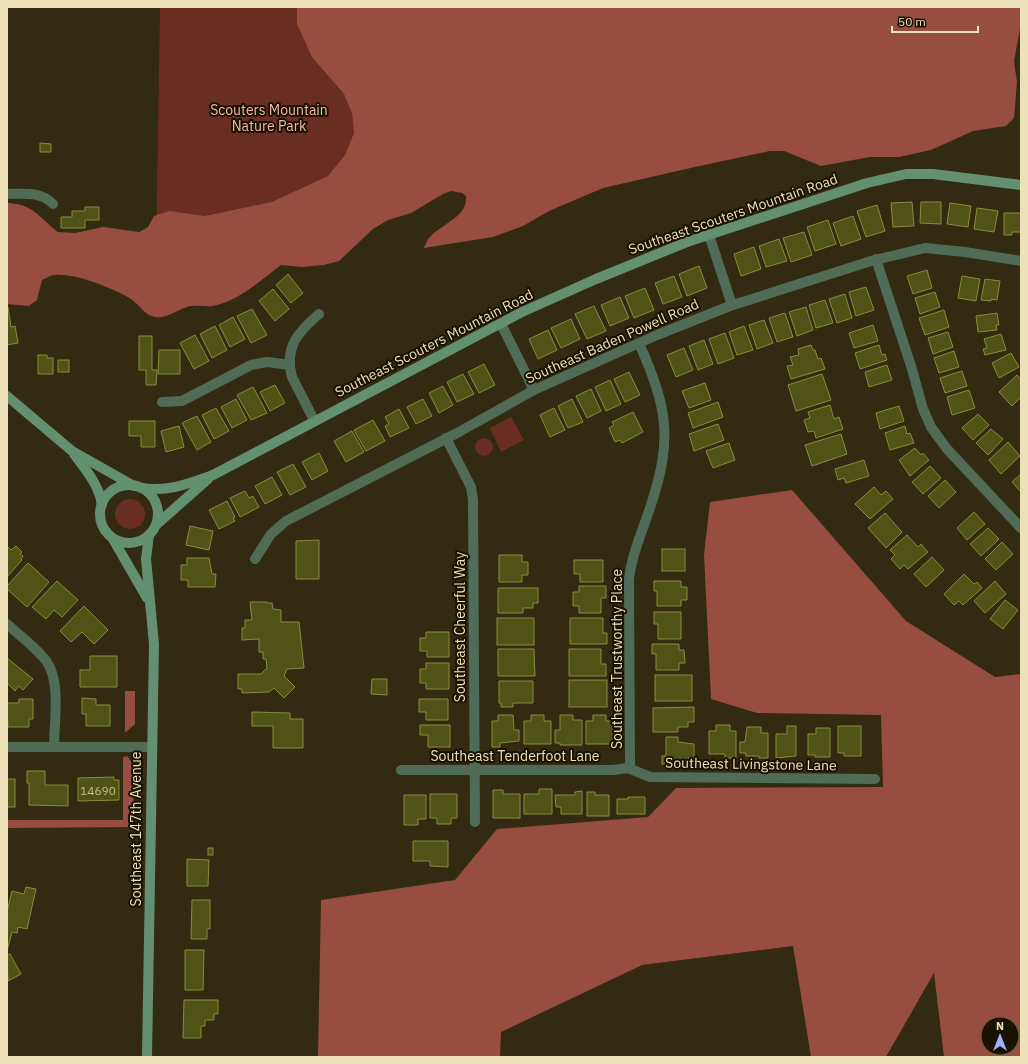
<svg xmlns="http://www.w3.org/2000/svg" width="1028" height="1064" viewBox="0 0 1028 1064" font-family="'IBM Plex Sans',sans-serif">
	<style>
		.green { fill: #6a2d22 }
		.forest { fill: #974d3f; fill-rule: evenodd }
		.building { fill: #505316; stroke: #888d3c }
		.lines { fill: none; stroke-linecap: round; stroke-linejoin: round }
		.street { stroke: #506c57; stroke-width: 10 }
		.secondary { stroke: #63916f; stroke-width: 10 }
		.labels { text-anchor: middle; dominant-baseline: central; stroke-width: 4; stroke-linejoin: round; paint-order: stroke }
		.number-label { font-size: 12px; fill: #c6be91 }
		.park-label { font-size: 14px; fill: #f8b7a9; stroke: #1a1200 }
		.street-label { font-size: 14px; fill: #ede1ba; stroke: #1a1200 }
	</style>
	<rect width="100%" height="100%" fill="#322a11"/>
	<!-- green -->
	<g class="green">
		<polygon points="160,7 950,7 156,258"/>
		<polygon points="511,417 524,440 501,452 490,428"/>
		<circle cx="484" cy="447" r="9"/>
		<circle cx="130" cy="514" r="15"/>
	</g>
	<!-- forest -->
	<g class="forest">
		<path d="M297,7H1021V24L1014,61L1017,82L1014,118L1006,126L973,131L931,150L899,157H870L821,166L784,151H770L695,167L603,188L549,211L523,226L493,237L424,248C425,245 427,240 430,237C441,224 468,217 466,196L462,193L451,191L443,194L411,213L388,220L373,229L339,261L324,265L302,267L281,265C262,279 240,300 217,305C207,308 196,304 187,307C177,310 166,319 155,317C144,315 140,305 131,299C115,289 69,270 50,276C48,277 45,279 42,280L37,300L29,306L7,304V203C34,204 38,217 58,232L75,233L103,227L139,232L148,227L154,216L169,211L205,216L272,202L328,176L345,155L354,133L352,113L344,94L312,57L297,24Z"/>
		<path d="M792,490L906,621L995,677L1021,674V1057H944L934,973L886,1057H811L793,946L642,965L501,1032L500,1057H318L321,900L455,880L497,829L648,817L676,788L883,787L881,715L757,713L711,699L704,555L710,502ZM988,1024H1012V1048H988Z"/>
		<polygon points="125,691 135,691 135,724 126,732 125,732"/>
		<polygon points="127,756 134,765 133,827 7,828 7,820 123,820 123,757"/>
	</g>
	<!-- building -->
	<g class="building">
		<polygon points="40,143 51,144 51,152 40,152"/>
		<polygon points="912,202 914,226 893,227 891,203"/>
		<polygon points="921,202 941,202 941,224 920,223"/>
		<polygon points="950,203 971,206 968,227 947,224"/>
		<polygon points="877,205 885,231 866,237 857,211"/>
		<polygon points="85,207 99,207 99,220 85,220 85,228 61,228 61,217 72,217 72,211 85,211"/>
		<polygon points="977,208 998,211 994,232 974,229"/>
		<polygon points="1004,213 1021,213 1021,232 1012,232 1012,235 1004,235"/>
		<polygon points="853,216 861,239 841,246 833,223"/>
		<polygon points="828,220 836,244 815,251 807,227"/>
		<polygon points="804,232 812,255 791,262 783,238"/>
		<polygon points="779,239 787,261 766,267 759,246"/>
		<polygon points="754,247 761,269 741,276 734,254"/>
		<polygon points="699,266 707,288 687,296 679,274"/>
		<polygon points="927,270 932,288 913,294 907,276"/>
		<polygon points="288,274 303,293 291,303 276,285"/>
		<polygon points="674,276 682,297 663,304 655,283"/>
		<polygon points="962,276 980,279 976,301 958,298"/>
		<polygon points="985,279 1000,281 997,300 991,299 991,301 981,300"/>
		<polygon points="866,287 874,310 856,316 849,292"/>
		<polygon points="645,288 654,310 634,318 625,296"/>
		<polygon points="273,289 289,309 275,321 259,301"/>
		<polygon points="935,292 940,307 920,314 915,298"/>
		<polygon points="845,294 852,318 837,323 829,299"/>
		<polygon points="620,297 629,318 610,326 601,305"/>
		<polygon points="825,300 833,323 816,328 809,305"/>
		<polygon points="594,306 606,331 587,339 575,314"/>
		<polygon points="7,307 8,307 11,327 15,326 18,343 7,345"/>
		<polygon points="806,307 813,330 797,336 789,312"/>
		<polygon points="252,309 267,335 251,343 237,316"/>
		<polygon points="944,310 949,327 925,335 919,318"/>
		<polygon points="785,313 793,337 777,342 769,318"/>
		<polygon points="997,313 999,325 996,325 997,330 978,332 976,316"/>
		<polygon points="233,317 245,339 230,347 219,325"/>
		<polygon points="571,319 580,339 561,348 551,328"/>
		<polygon points="764,320 773,343 757,349 749,325"/>
		<polygon points="873,325 878,341 854,348 849,333"/>
		<polygon points="215,326 227,350 212,358 200,334"/>
		<polygon points="744,326 753,350 737,355 729,332"/>
		<polygon points="548,330 557,350 538,359 529,339"/>
		<polygon points="948,332 953,347 933,354 928,338"/>
		<polygon points="725,333 734,358 718,364 709,339"/>
		<polygon points="1001,334 1006,350 985,355 983,349 987,348 984,339"/>
		<polygon points="195,335 209,361 194,369 180,343"/>
		<polygon points="139,336 152,336 152,370 157,370 156,385 146,385 146,370 139,370"/>
		<polygon points="704,340 713,364 698,370 689,346"/>
		<polygon points="811,345 813,350 815,350 818,359 821,358 825,369 791,379 787,366 793,365 790,357 799,355 798,349"/>
		<polygon points="879,345 882,355 885,354 887,360 860,369 855,353"/>
		<polygon points="684,348 693,370 676,377 667,355"/>
		<polygon points="159,350 180,350 180,374 158,374"/>
		<polygon points="954,351 959,367 939,373 934,358"/>
		<polygon points="1011,353 1019,367 999,378 992,363"/>
		<polygon points="38,355 47,355 47,358 53,358 53,374 38,374"/>
		<rect x="58" y="360" width="11" height="12"/>
		<polygon points="484,364 495,385 479,393 468,372"/>
		<polygon points="887,365 892,380 869,387 865,372"/>
		<polygon points="962,371 967,386 945,393 940,378"/>
		<polygon points="629,372 640,395 625,402 614,379"/>
		<polygon points="463,374 474,394 457,402 447,382"/>
		<polygon points="822,374 831,400 796,411 788,385"/>
		<polygon points="1017,375 1021,380 1021,397 1012,406 999,392"/>
		<polygon points="610,380 621,404 606,411 595,387"/>
		<polygon points="705,383 711,400 689,408 682,391"/>
		<polygon points="275,385 285,403 270,411 260,392"/>
		<polygon points="443,386 453,405 439,413 429,393"/>
		<polygon points="253,387 267,413 251,420 237,395"/>
		<polygon points="591,389 601,411 587,418 576,396"/>
		<polygon points="969,390 975,408 952,415 947,397"/>
		<polygon points="236,399 247,420 232,428 221,407"/>
		<polygon points="423,399 432,416 416,424 407,407"/>
		<polygon points="572,399 583,422 568,428 558,406"/>
		<polygon points="718,402 723,417 693,428 688,413"/>
		<polygon points="830,405 834,419 839,417 843,429 816,438 814,431 808,432 804,420 810,418 808,412"/>
		<polygon points="899,406 904,421 880,429 876,413"/>
		<polygon points="216,408 229,431 214,439 202,415"/>
		<polygon points="554,408 565,430 550,437 540,415"/>
		<polygon points="399,409 409,428 390,437 385,426 389,424 385,417"/>
		<polygon points="633,412 643,432 622,443 620,440 615,442 609,428 614,425 612,422"/>
		<polygon points="978,414 989,425 973,440 962,428"/>
		<polygon points="197,416 211,442 197,450 182,423"/>
		<polygon points="373,420 385,441 366,451 354,430"/>
		<polygon points="129,421 155,421 155,447 141,447 141,436 129,436"/>
		<polygon points="718,424 724,440 694,451 689,434"/>
		<polygon points="179,426 184,447 166,452 161,431"/>
		<polygon points="905,426 907,434 910,433 914,443 890,450 885,433"/>
		<polygon points="991,429 1003,439 988,455 976,443"/>
		<polygon points="352,431 364,452 346,462 334,441"/>
		<polygon points="841,434 847,454 812,466 805,445"/>
		<polygon points="1008,442 1020,456 1001,474 989,460"/>
		<polygon points="729,443 735,460 713,468 706,451"/>
		<polygon points="915,448 921,455 923,453 929,460 910,476 899,460"/>
		<polygon points="319,453 328,471 312,480 302,462"/>
		<polygon points="864,460 869,476 846,483 844,478 838,480 835,469"/>
		<polygon points="293,464 306,487 290,495 277,472"/>
		<polygon points="930,466 941,478 923,494 912,482"/>
		<polygon points="1021,474 1021,492 1012,482"/>
		<polygon points="272,477 282,495 265,504 255,486"/>
		<polygon points="945,480 956,492 939,508 928,496"/>
		<polygon points="874,487 881,495 886,491 893,499 870,519 855,504"/>
		<polygon points="245,491 249,498 253,496 259,507 240,517 230,498"/>
		<polygon points="227,501 235,517 233,518 235,521 219,529 209,510"/>
		<polygon points="974,512 985,524 967,540 957,528"/>
		<polygon points="885,513 902,532 886,548 868,528"/>
		<polygon points="190,526 213,531 209,550 186,545"/>
		<polygon points="988,528 999,539 981,556 970,544"/>
		<polygon points="907,535 918,547 921,544 928,552 908,569 904,565 900,569 891,559 895,555 890,550"/>
		<polygon points="319,540 319,579 296,579 296,541"/>
		<polygon points="1002,542 1013,554 996,570 985,559"/>
		<polygon points="7,546 11,550 16,546 22,552 20,554 23,556 21,559 22,560 7,577"/>
		<rect x="662" y="549" width="23" height="22"/>
		<polygon points="499,555 522,555 522,562 528,562 528,575 522,575 522,582 499,582"/>
		<polygon points="932,557 944,570 926,587 914,574"/>
		<polygon points="187,558 209,558 212,574 216,574 215,587 188,587 188,580 181,580 181,565 187,565"/>
		<polygon points="574,560 603,560 603,582 580,582 580,574 574,574"/>
		<polygon points="28,563 49,582 27,607 7,589 7,586"/>
		<polygon points="964,574 974,584 977,582 982,588 963,605 959,601 954,605 944,594"/>
		<polygon points="57,581 78,600 62,617 54,610 46,619 32,607"/>
		<polygon points="654,581 681,581 681,587 687,587 687,600 681,600 681,606 657,606 657,591 654,591"/>
		<polygon points="995,581 1006,594 985,613 974,601"/>
		<polygon points="579,586 606,586 606,598 601,598 601,613 579,613 579,606 573,606 573,592 579,592"/>
		<polygon points="498,588 538,588 538,603 533,603 533,608 523,608 523,613 498,613"/>
		<polygon points="1005,600 1018,610 1003,629 990,619"/>
		<polygon points="250,602 267,602 267,603 272,603 273,609 281,610 281,622 299,622 304,668 287,669 284,676 295,687 284,698 274,688 269,692 242,693 242,689 238,689 238,674 261,674 267,668 266,659 263,659 263,652 259,652 259,639 242,640 242,628 245,628 245,620 252,620"/>
		<polygon points="84,606 108,630 94,644 82,632 71,642 60,631"/>
		<polygon points="654,612 681,612 681,639 658,639 658,624 654,624"/>
		<rect x="497" y="618" width="37" height="27"/>
		<polygon points="570,618 603,618 603,633 607,633 607,644 570,644"/>
		<polygon points="426,632 449,632 449,657 427,657 427,651 420,651 420,638 426,638"/>
		<polygon points="652,644 679,644 679,650 684,650 685,663 679,663 679,670 656,670 656,654 652,654"/>
		<polygon points="498,649 534,649 535,676 498,676"/>
		<polygon points="569,649 601,649 601,664 606,664 606,676 569,676"/>
		<polygon points="90,656 117,656 117,687 80,687 80,670 90,670"/>
		<polygon points="7,658 33,679 23,690 19,686 15,691 7,683"/>
		<polygon points="426,663 449,663 449,689 426,689 426,683 420,683 420,669 426,669"/>
		<rect x="655" y="675" width="37" height="26"/>
		<polygon points="372,679 387,679 387,695 371,694"/>
		<rect x="569" y="680" width="38" height="27"/>
		<polygon points="499,681 533,681 533,703 513,703 513,707 501,707 501,703 499,703"/>
		<polygon points="82,698 96,699 96,705 110,705 110,726 86,726 86,714 82,714"/>
		<polygon points="19,699 33,699 33,719 29,719 29,727 8,727 7,703 19,703"/>
		<polygon points="419,699 448,699 448,720 426,720 426,712 419,712"/>
		<polygon points="694,707 694,722 688,722 688,727 678,727 678,732 653,732 653,708"/>
		<polygon points="252,712 290,713 290,719 303,719 303,748 273,748 273,726 252,726"/>
		<polygon points="498,715 513,715 514,730 519,730 519,741 500,743 500,747 492,747 492,721 498,721"/>
		<polygon points="531,715 544,715 544,721 551,721 551,744 524,744 524,721 531,721"/>
		<polygon points="560,715 573,715 573,720 582,720 582,745 560,745 560,743 555,743 555,730 560,730"/>
		<polygon points="593,715 606,715 606,721 613,721 613,744 586,744 586,721 593,721"/>
		<polygon points="420,725 450,725 450,747 428,747 428,735 420,735"/>
		<polygon points="716,725 730,725 730,731 736,731 736,758 725,758 725,754 709,754 709,731 716,731"/>
		<polygon points="787,726 796,726 796,756 776,758 776,734 787,734"/>
		<polygon points="838,726 861,726 861,756 844,756 844,753 838,753"/>
		<polygon points="747,727 761,727 761,733 768,733 768,758 759,758 759,756 746,756 746,753 740,753 740,742 745,742"/>
		<polygon points="816,728 830,728 830,757 815,757 815,755 808,755 808,734 816,734"/>
		<polygon points="666,737 678,737 678,742 694,744 694,758 688,758 688,764 662,764 662,756 666,756"/>
		<polygon points="27,771 45,771 45,785 68,785 68,806 29,805 29,783 27,783"/>
		<polygon points="114,777 114,780 119,780 119,800 78,801 78,778"/>
		<rect x="7" y="779" width="8" height="28"/>
		<polygon points="539,789 552,789 552,814 524,814 524,794 539,794"/>
		<polygon points="493,790 503,790 503,794 520,794 520,818 493,818"/>
		<polygon points="582,791 582,814 561,814 561,807 556,807 555,795 575,795 575,792"/>
		<polygon points="587,792 595,792 595,795 609,795 609,816 587,816"/>
		<polygon points="430,794 457,794 457,818 451,818 451,824 437,824 437,818 430,818"/>
		<polygon points="404,795 426,795 426,819 418,819 418,825 404,825"/>
		<polygon points="628,797 645,797 645,814 617,814 617,799 628,799"/>
		<polygon points="413,841 448,841 448,867 430,866 430,861 413,861"/>
		<rect x="208" y="848" width="5" height="7"/>
		<polygon points="187,859 209,860 208,886 187,886"/>
		<polygon points="26,887 36,889 27,929 18,927 17,933 12,932 7,951 7,912 12,891 24,894"/>
		<polygon points="192,900 210,900 210,929 207,929 207,939 191,939"/>
		<polygon points="185,950 204,950 203,990 185,990"/>
		<polygon points="10,954 21,974 8,981 7,955"/>
		<polygon points="184,1000 218,1000 218,1014 214,1014 214,1020 205,1020 205,1026 201,1026 201,1038 183,1038"/>
	</g>
	<g class="lines">
		<!-- street -->
		<g class="street">
			<path d="M7,194C24,194 40,191 53,204"/>
			<polyline points="709,235 732,305"/>
			<polyline points="876,259 912,369 923,409 931,427 947,449 1021,528"/>
			<polyline points="501,324 534,390"/>
			<polyline points="162,402 182,401 251,365 267,362 290,365"/>
			<path d="M314,420L292,377C284,347 298,332 319,314"/>
			<polyline points="446,438 471,487 473,500 475,822"/>
			<polyline points="255,559 271,534 286,521 459,432 534,390 657,335 730,306 871,261 925,248 965,252 1021,261"/>
			<path d="M7,624C20,636 37,648 47,662C61,683 54,722 54,747"/>
			<polyline points="7,747 151,747"/>
			<path d="M628,768L630,764L629,579C632,554 642,532 650,508C673,439 668,409 639,343"/>
			<polyline points="628,768 650,777 875,779"/>
			<polyline points="401,770 613,770 628,768"/>
		</g>
		<!-- secondary -->
		<g class="secondary">
			<polyline points="7,396 72,451 134,486"/>
			<path d="M74,454C86,470 99,485 102,505"/>
			<circle cx="129" cy="514" r="29"/>
			<path d="M141,488C168,492 188,484 213,475L522,312L596,279L687,242L867,183L906,174H933L1021,185"/>
			<polyline points="156,525 208,479"/>
			<polyline points="113,539 147,598"/>
			<polyline points="147,1057 154,644 146,559 149,535"/>
		</g>
	</g>
	<g class="labels">
		<!-- number labels -->
		<g class="number-label">
			<text x="98" y="790">14690</text>
		</g>
		<!-- park labels -->
		<g class="park-label">
			<text x="269" y="110">Scouters Mountain<tspan x="269" dy="16">Nature Park</tspan></text>
		</g>
		<!-- street labels -->
		<g class="street-label">
			<text transform="translate(733 214) rotate(-19)">Southeast Scouters Mountain Road</text>
			<text transform="translate(612 341) rotate(-24)">Southeast Baden Powell Road</text>
			<text transform="translate(434 343) rotate(-27)">Southeast Scouters Mountain Road</text>
			<text transform="translate(460 627) rotate(-90)">Southeast Cheerful Way</text>
			<text transform="translate(617 659) rotate(-90)">Southeast Trustworthy Place</text>
			<text x="515" y="756">Southeast Tenderfoot Lane</text>
			<text transform="translate(751 764) rotate(1)">Southeast Livingstone Lane</text>
			<text transform="translate(136 829) rotate(-90)">Southeast 147th Avenue</text>
		</g>
	</g>
	<!-- border -->
	<rect width="1028" height="1064" fill="none" stroke="#ede1ba" stroke-width="16"/>
	<!-- north arrow -->
	<g transform="translate(1000 1036)"><circle r="19" fill="#1a1200" stroke="#6e654a"/>
	<path d="M0-3L7 15L0 10L-7 15Z" fill="#9fb3fd"/>
	<text y="-6" font-size="11" font-weight="bold" text-anchor="middle" fill="#ede1ba">N</text>
	</g>
	<!-- scale -->
	<path d="M892 26v6h86v-6" fill="none" stroke="#ede1ba" stroke-width="2"/>
	<text x="898" y="26" font-size="12" fill="#ede1ba" stroke="#1a1200" stroke-width="3" paint-order="stroke">50 m</text>
</svg>
